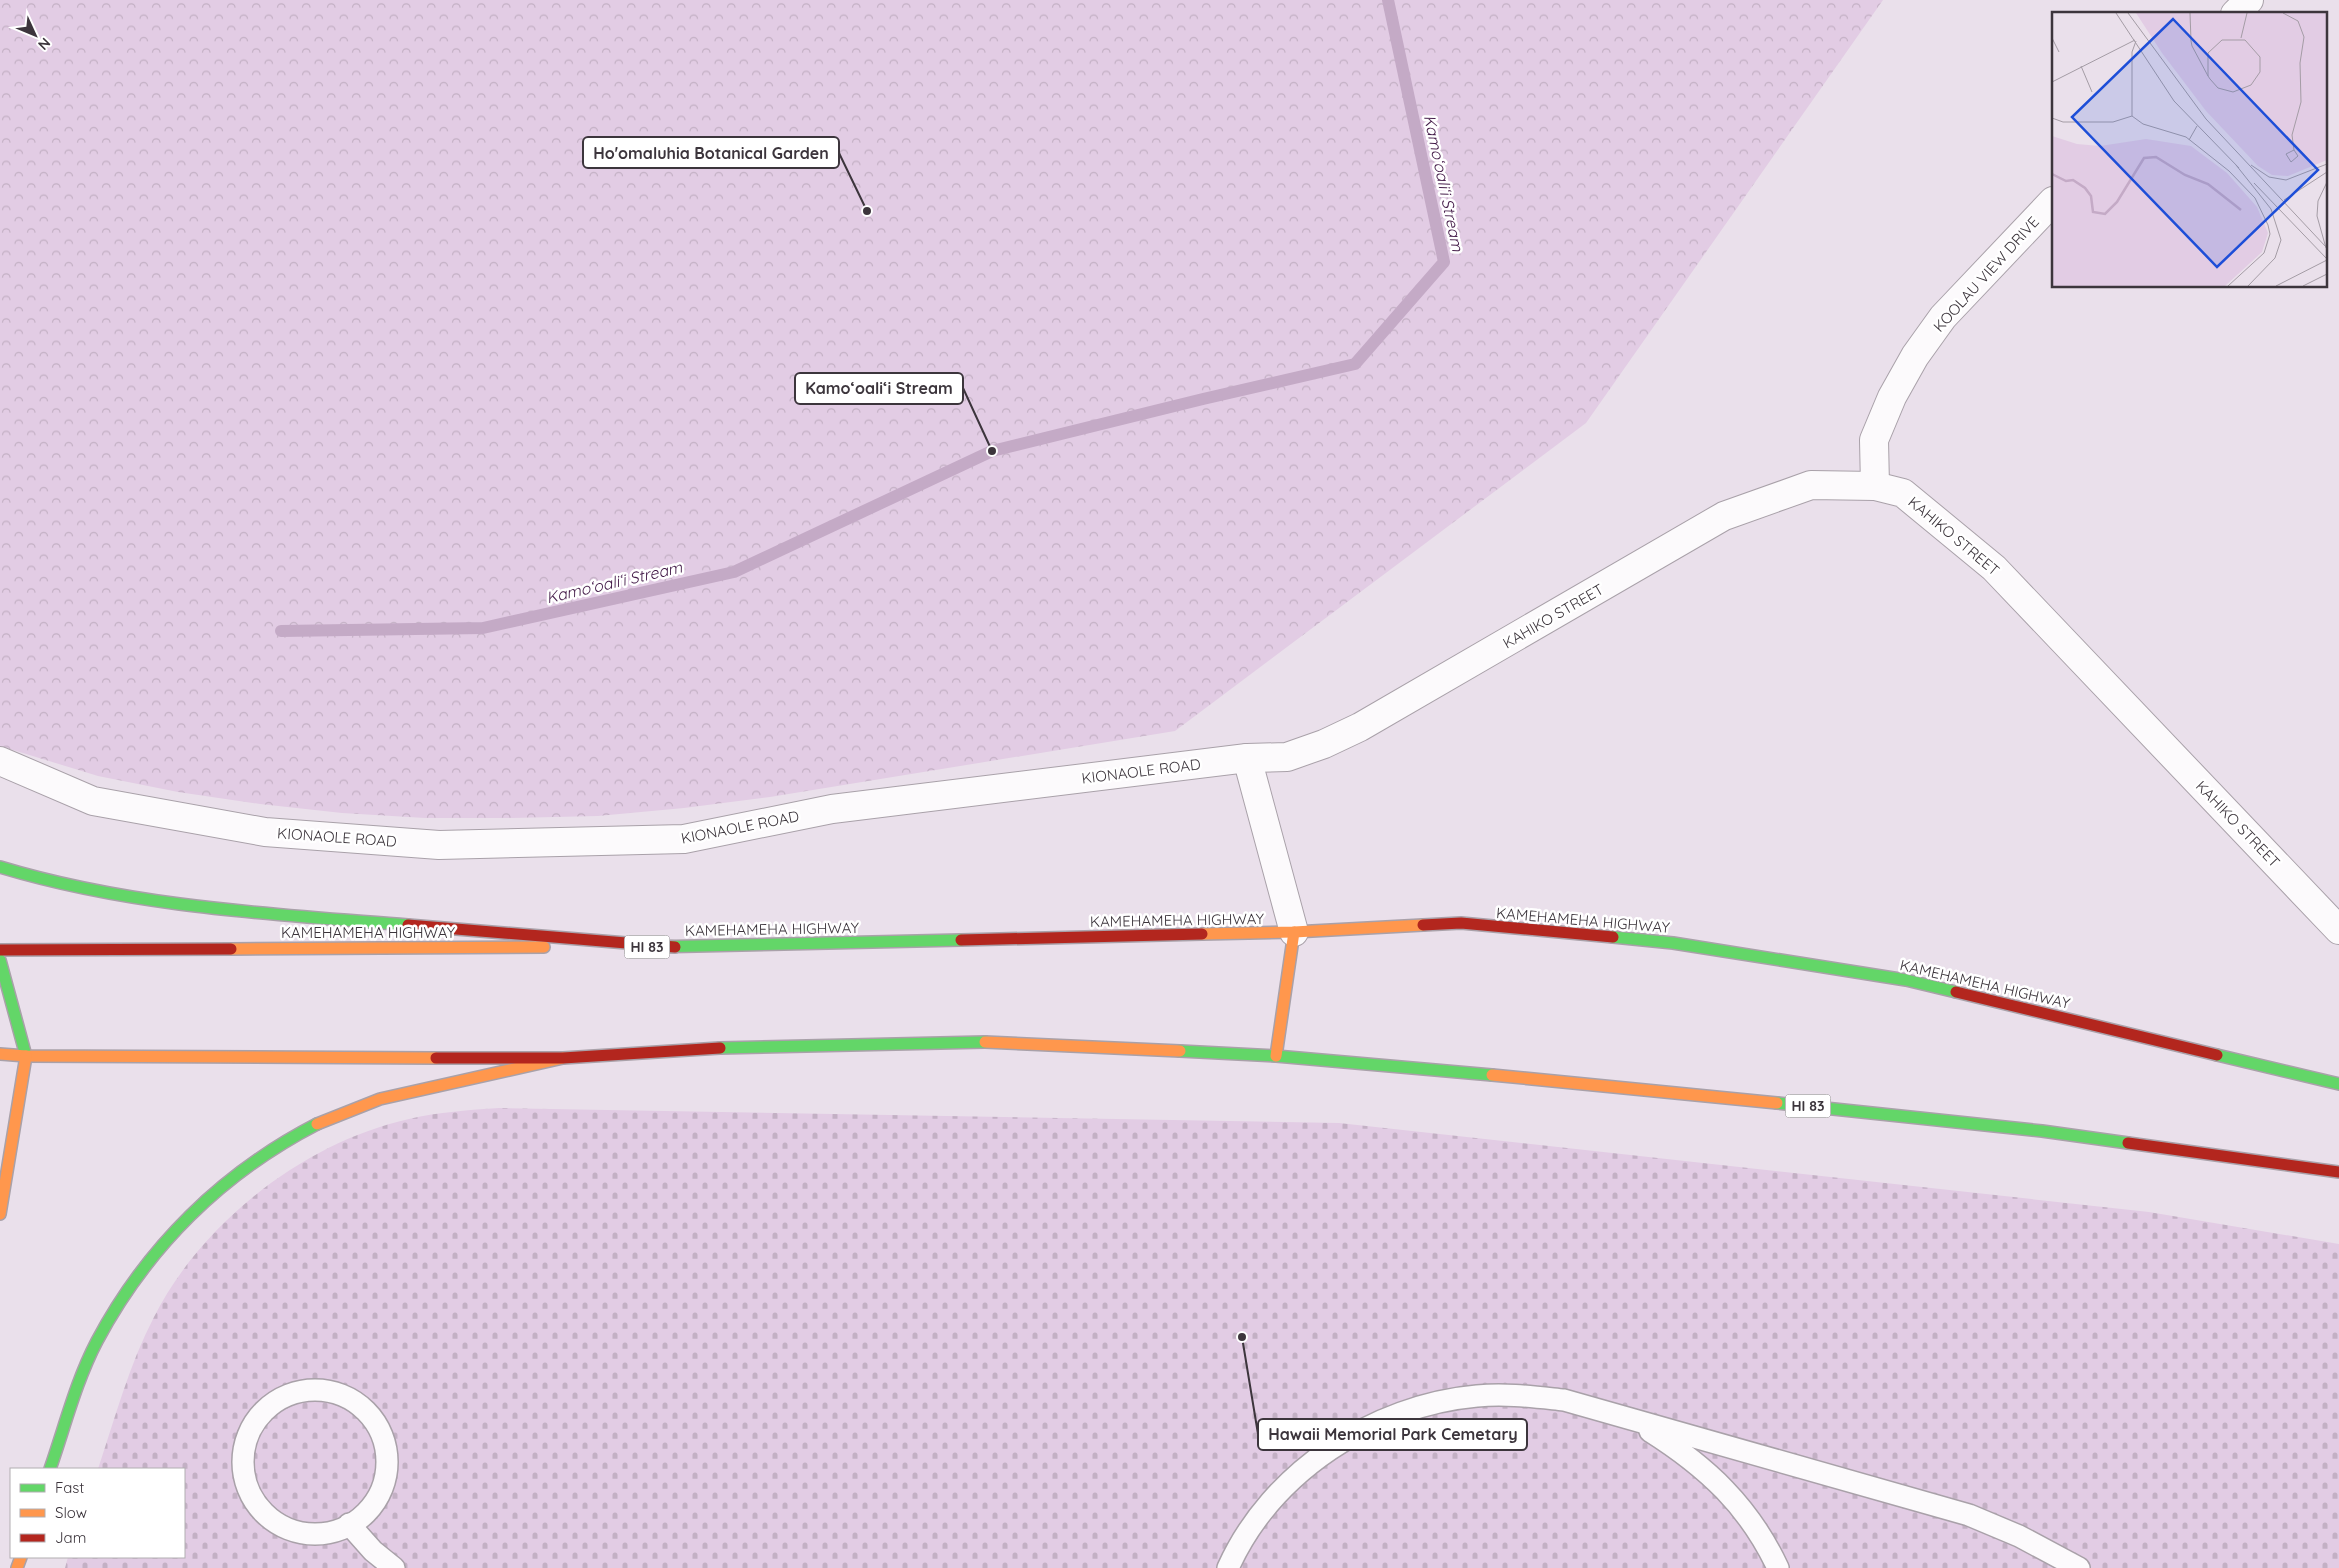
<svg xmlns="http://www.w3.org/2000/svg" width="2339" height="1568" viewBox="0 0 2339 1568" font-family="Quicksand,sans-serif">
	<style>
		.cemetery { fill: url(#cemetery-stones) }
		.park { fill: url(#park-crowns) }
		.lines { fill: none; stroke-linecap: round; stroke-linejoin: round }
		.stream { stroke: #c4aac6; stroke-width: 12 }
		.lane-casing { stroke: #a9a1a9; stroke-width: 24 }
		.street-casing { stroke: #a9a1a9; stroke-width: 30 }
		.fast-casing { stroke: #a9a1a9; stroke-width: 14 }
		.slow-casing { stroke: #a9a1a9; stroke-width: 14 }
		.jam-casing { stroke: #a9a1a9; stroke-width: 14 }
		.lane { stroke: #fcfafc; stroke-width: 21 }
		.street { stroke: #fcfafc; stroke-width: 28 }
		.fast { stroke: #63d668; stroke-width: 11 }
		.slow { stroke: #ff974d; stroke-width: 11 }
		.jam { stroke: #b3261e; stroke-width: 11 }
		.labels { text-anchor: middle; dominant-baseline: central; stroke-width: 5; stroke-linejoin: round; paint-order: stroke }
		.shield { fill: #fff; stroke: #767276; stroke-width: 1 }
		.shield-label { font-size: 14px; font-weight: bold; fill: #3c353c }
		.street-label { font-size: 15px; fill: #3c353c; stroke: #fff }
		.water-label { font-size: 16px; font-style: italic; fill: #421947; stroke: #fff }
		.inset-river { fill: none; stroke: #c4aac6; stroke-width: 2.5 }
		.inset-road { fill: none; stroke: #a49ca5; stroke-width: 1 }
		.view { fill: #1d4ed8; fill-opacity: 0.15; stroke: #1d4ed8; stroke-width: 2.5 }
		.inset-edge { fill: none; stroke: #3c353c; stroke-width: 2.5 }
		.leader { fill: none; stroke: #3c353c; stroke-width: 2 }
		.callout-dot { fill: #3c353c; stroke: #fff; stroke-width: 2 }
		.callout { fill: #fff; stroke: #3c353c; stroke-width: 2 }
		.callout-label { font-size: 16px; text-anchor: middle; font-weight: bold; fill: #3c353c }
	</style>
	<defs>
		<pattern id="cemetery-stones" width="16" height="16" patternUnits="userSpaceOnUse" patternTransform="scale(1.25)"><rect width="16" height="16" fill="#e2cce4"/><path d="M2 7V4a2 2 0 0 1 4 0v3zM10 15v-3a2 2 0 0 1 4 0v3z" fill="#c3b0c4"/></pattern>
		<pattern id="park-crowns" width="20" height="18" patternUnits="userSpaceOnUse" patternTransform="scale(1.25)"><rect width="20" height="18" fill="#e2cce4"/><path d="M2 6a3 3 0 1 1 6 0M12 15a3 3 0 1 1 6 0" fill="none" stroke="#c3b0c4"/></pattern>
	</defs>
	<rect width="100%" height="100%" fill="#eae0eb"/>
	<!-- cemetery -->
	<path class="cemetery" d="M499,1108L1339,1123L2149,1212L2339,1244V1568H65L68,1557H184V1469H98C115,1418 129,1365 154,1317C202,1222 305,1142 409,1119C439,1112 469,1110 499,1108Z"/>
	<!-- park -->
	<polygon class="park" points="0,0 1883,0 1586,423 1175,731 770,797 684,808 598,816 512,818 425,818 342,813 260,804 178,792 98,776 0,746"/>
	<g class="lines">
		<!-- stream -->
		<polyline class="stream" points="281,631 483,628 734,572 992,451 1203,399 1355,364 1444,262 1388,0"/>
		<!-- lane casing -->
		<g class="lane-casing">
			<g id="lane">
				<circle cx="315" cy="1462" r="72"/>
				<path d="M1650,1431C1707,1467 1749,1506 1778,1568"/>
				<polyline points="349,1524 373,1551 394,1568"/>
				<path d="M1228,1568C1271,1472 1374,1405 1477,1396C1506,1393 1535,1397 1564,1400L1969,1515L2019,1536L2079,1568"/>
			</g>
		</g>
		<!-- street casing -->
		<g class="street-casing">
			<g id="street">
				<polyline points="2235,14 2249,0"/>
				<polyline points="1875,486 1874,440 1892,397 1915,356 1943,317 2053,201"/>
				<polyline points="1247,758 1294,932"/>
				<polyline points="0,761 93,801 265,832 439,845 684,839 832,809 1247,758 1287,757 1324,744 1360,727 1724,516 1811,485 1875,486 1903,493 1994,568 2339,930"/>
			</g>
		</g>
		<!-- fast casing -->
		<g class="fast-casing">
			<g id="fast">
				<path d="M0,867C132,907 271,914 408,925"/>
				<polyline points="1613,937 1673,943 1906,980 1956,992"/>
				<polyline points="652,947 961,940"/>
				<polyline points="0,960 26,1056"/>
				<polyline points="720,1048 985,1042"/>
				<polyline points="1180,1051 1276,1056 1492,1075"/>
				<polyline points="2217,1055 2339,1084"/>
				<polyline points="1777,1103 2042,1131 2128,1143"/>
				<path d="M50,1469C65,1426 76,1381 97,1341C147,1247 222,1173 317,1124"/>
			</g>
		</g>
		<!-- slow casing -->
		<g class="slow-casing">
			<g id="slow">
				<polyline points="1202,934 1294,932 1423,925"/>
				<polyline points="231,949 544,947"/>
				<polyline points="985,1042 1180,1051"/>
				<polyline points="0,1054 26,1056 436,1058"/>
				<polyline points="1276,1056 1294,932"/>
				<polyline points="1492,1075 1777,1103"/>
				<polyline points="317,1124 380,1099 563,1058"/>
				<polyline points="0,1214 26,1056"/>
				<polyline points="17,1568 21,1557"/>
			</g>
		</g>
		<!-- jam casing -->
		<g class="jam-casing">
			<g id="jam">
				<polyline points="408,925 675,947"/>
				<polyline points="1423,925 1461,923 1613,937"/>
				<polyline points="961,940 1202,934"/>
				<polyline points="0,950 231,949"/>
				<polyline points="1956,992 2217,1055"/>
				<polyline points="436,1058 563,1058 720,1048"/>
				<polyline points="2128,1143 2339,1172"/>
			</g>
		</g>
		<!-- lane -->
		<use href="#lane" class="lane"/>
		<!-- street -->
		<use href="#street" class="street"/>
		<!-- fast -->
		<use href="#fast" class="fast"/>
		<!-- slow -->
		<use href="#slow" class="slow"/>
		<!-- jam -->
		<use href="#jam" class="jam"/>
	</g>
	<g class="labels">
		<!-- shield labels -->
		<g class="shield">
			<rect x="624.5" y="935.5" width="45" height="23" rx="4"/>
			<rect x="1785.5" y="1094.5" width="45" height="23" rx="4"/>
		</g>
		<g class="shield-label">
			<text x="647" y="947">HI 83</text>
			<text x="1808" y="1106">HI 83</text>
		</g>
		<!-- street labels -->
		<g class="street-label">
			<text transform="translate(1986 274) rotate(-48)">KOOLAU VIEW DRIVE</text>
			<text transform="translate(1954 536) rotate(40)">KAHIKO STREET</text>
			<text transform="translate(1553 616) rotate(-30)">KAHIKO STREET</text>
			<text transform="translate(1141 771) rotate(-7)">KIONAOLE ROAD</text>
			<text transform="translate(2238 824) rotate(46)">KAHIKO STREET</text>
			<text transform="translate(740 827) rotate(-11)">KIONAOLE ROAD</text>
			<text transform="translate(337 837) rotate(4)">KIONAOLE ROAD</text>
			<text transform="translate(1177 920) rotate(-1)">KAMEHAMEHA HIGHWAY</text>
			<text transform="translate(1583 920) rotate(5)">KAMEHAMEHA HIGHWAY</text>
			<text transform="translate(772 929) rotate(-1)">KAMEHAMEHA HIGHWAY</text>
			<text x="368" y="932">KAMEHAMEHA HIGHWAY</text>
			<text transform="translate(1985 984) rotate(13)">KAMEHAMEHA HIGHWAY</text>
		</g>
		<!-- water labels -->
		<g class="water-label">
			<text transform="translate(1444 183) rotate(78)">Kamoʻoaliʻi Stream</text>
			<text transform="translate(614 582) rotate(-13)">Kamoʻoaliʻi Stream</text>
		</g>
	</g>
	<!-- overview -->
	<g transform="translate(2052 12)">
		<rect width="275" height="275" fill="#eae0eb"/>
		<path d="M84,1H275V148L236,164L220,163L206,154L154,99L110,41Z" fill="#e2cce4"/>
		<path d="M0,124L25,132L48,134L94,127L139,134L175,161L205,195L216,221L210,240L173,274H0Z" fill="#e2cce4"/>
		<path class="inset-river" d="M0,162L14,169L21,168L33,176L39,184L41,200L53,202L65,190L92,146L104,145L133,163L156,172L189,198"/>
		<path class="inset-road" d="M64,1L122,89L187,156M76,1L154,107L274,235M138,1L139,29L140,34L156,64L158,67L166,76L181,80L199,73L208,60V45L193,28H170L156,41V64M231,1L246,9L252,25L248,51L249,90L240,123L242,138L246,144L239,150L234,142L242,138M0,26L7,40M189,26L195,1M84,29L80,40V104L91,112L134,125L177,159L203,186L216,213L218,222L212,241L176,274M29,54L40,80M0,70L83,28M0,106L11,110H61L80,104M137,128L145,114M184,153L219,197L229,228L223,246L196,274M199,153L217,165L234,168L275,152M202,171L275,247M232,188L275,160M274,236L265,204L266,189L275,170M224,274L275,248M251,274L275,262"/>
		<path class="view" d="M121,7L266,158L165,255L20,105Z"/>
		<rect width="275" height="275" class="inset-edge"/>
	</g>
	<!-- callouts -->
	<path class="leader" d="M867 211L839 153M992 451L963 388M1242 1337L1258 1434"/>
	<g class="callout-dot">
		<circle cx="867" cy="211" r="5"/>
		<circle cx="992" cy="451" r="5"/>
		<circle cx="1242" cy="1337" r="5"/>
	</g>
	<g class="callout">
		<rect x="583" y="137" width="256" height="31" rx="5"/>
		<rect x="795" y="373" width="168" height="31" rx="5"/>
		<rect x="1258" y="1419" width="269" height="31" rx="5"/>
	</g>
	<g class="callout-label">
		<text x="711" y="159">Ho'omaluhia Botanical Garden</text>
		<text x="879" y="394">Kamoʻoaliʻi Stream</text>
		<text x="1393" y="1440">Hawaii Memorial Park Cemetary</text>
	</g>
	<!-- legend -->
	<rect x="10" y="1468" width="175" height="90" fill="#ffffff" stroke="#b1aeb1"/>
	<rect x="20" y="1484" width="25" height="8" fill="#63d668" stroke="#b1aeb1"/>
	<text x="55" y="1493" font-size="15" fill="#3c353c">Fast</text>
	<rect x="20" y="1509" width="25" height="8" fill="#ff974d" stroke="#b1aeb1"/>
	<text x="55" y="1518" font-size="15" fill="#3c353c">Slow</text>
	<rect x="20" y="1534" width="25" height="8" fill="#b3261e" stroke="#b1aeb1"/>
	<text x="55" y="1543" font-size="15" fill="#3c353c">Jam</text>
	<!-- north arrow -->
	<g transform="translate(35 35) rotate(134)" stroke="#ffffff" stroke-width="4" paint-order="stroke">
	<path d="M0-4L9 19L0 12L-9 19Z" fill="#3c353c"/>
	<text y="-8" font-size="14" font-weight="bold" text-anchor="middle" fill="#3c353c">N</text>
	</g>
</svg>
